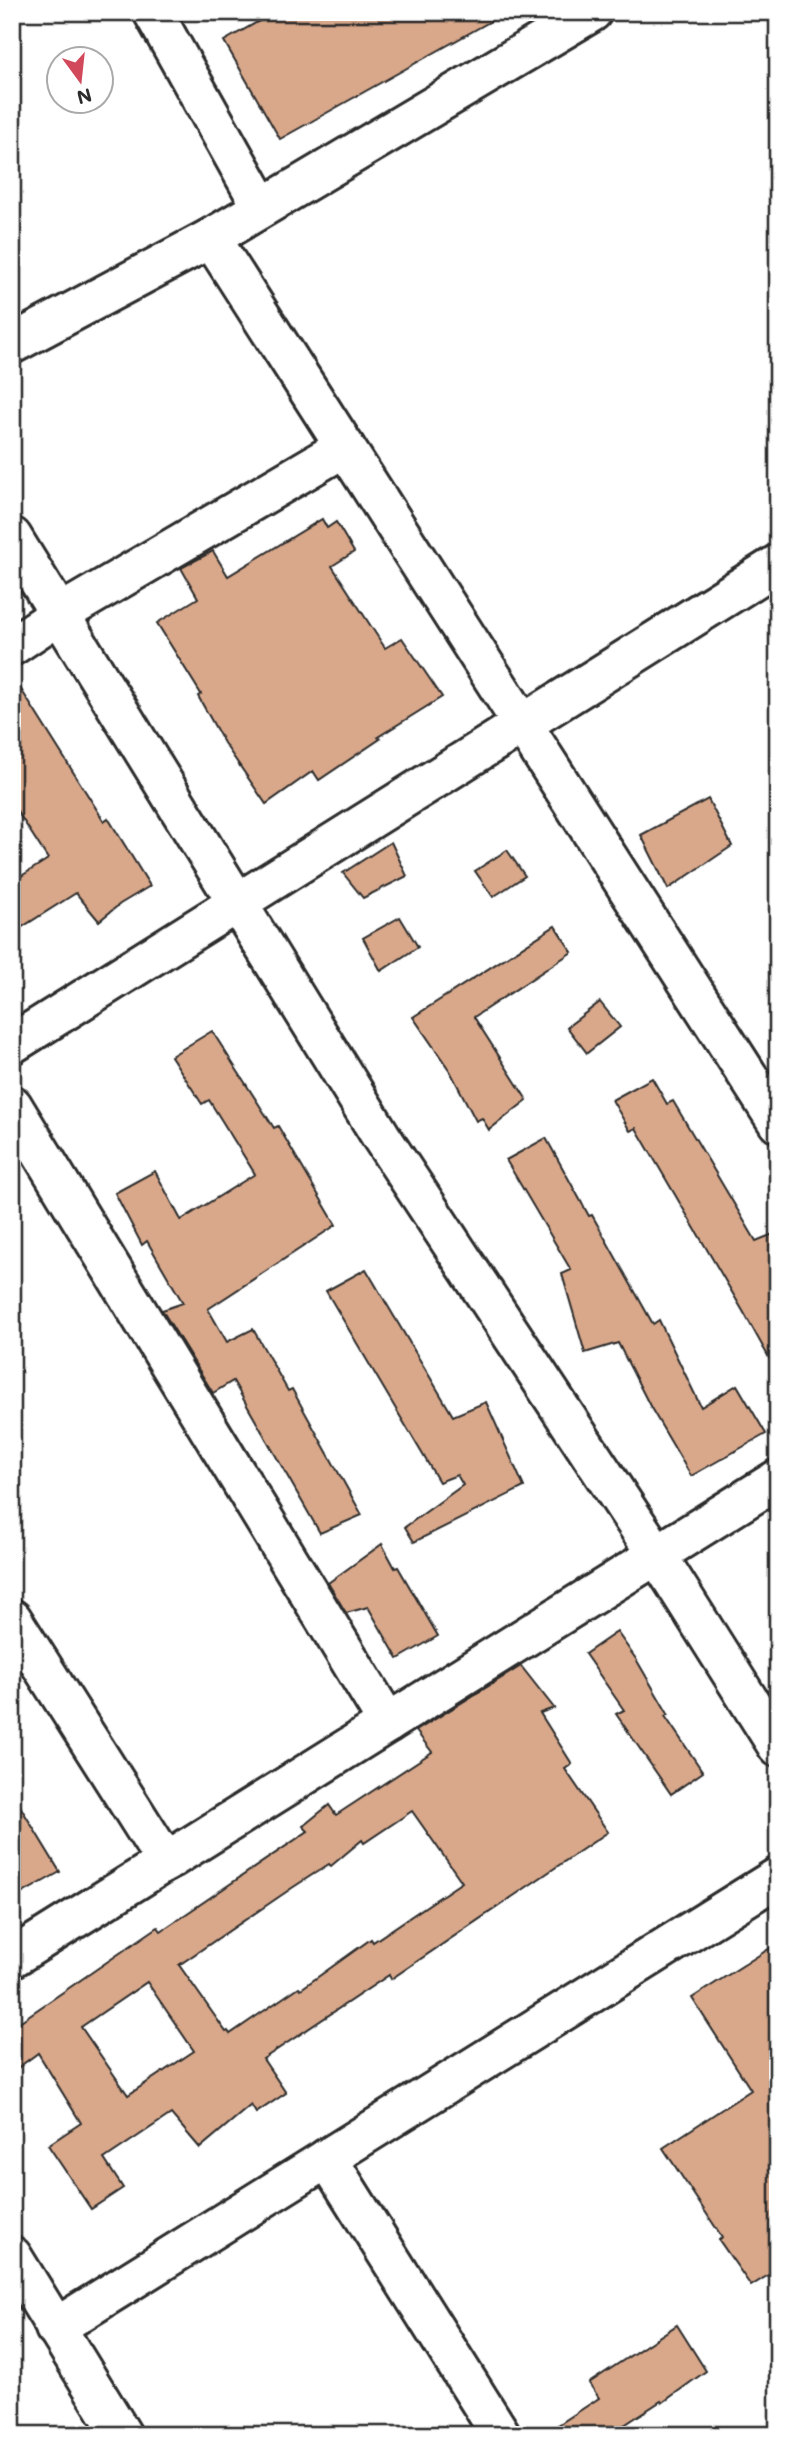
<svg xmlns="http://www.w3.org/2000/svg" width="790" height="2447" viewBox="0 0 790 2447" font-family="Mali,sans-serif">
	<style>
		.building { fill: #d9a88b; stroke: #2b2b2b; stroke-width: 2; fill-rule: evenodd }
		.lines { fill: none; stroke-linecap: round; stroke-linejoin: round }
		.minor-casing { stroke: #2b2b2b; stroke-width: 44 }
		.minor { stroke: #fff; stroke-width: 38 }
	</style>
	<rect width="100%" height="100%" fill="#fff"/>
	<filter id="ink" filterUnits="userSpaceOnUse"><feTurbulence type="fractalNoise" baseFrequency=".0143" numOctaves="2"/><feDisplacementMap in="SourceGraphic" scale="14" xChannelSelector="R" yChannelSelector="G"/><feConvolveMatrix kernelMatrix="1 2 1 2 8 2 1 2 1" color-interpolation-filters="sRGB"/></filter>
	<g filter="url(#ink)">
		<!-- building -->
		<g class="building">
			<polygon points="275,12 507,12 280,139 224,41"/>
			<polygon points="322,519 327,528 336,522 354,552 332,566 385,648 402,638 442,697 378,737 380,739 319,780 313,771 266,804 224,743 198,696 201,694 157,623 198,598 181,568 213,551 228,576"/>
			<polygon points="12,675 104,821 108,818 150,886 120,904 99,921 76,893 22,927 12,911 12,882 48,859 12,803"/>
			<polygon points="708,799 732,846 668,889 641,835"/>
			<polygon points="391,842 407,876 363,898 343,873"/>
			<polygon points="507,850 525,876 493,897 475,871"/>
			<polygon points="400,917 418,947 381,971 363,938"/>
			<polygon points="555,926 572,952 474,1017 527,1100 489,1130 482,1118 476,1121 450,1071 413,1017"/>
			<polygon points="600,1002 620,1027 587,1053 567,1027"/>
			<polygon points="212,1031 274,1128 278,1126 336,1225 208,1309 227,1342 253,1329 288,1391 292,1389 362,1515 320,1533 233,1381 213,1393 162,1310 183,1303 147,1241 142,1245 115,1193 155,1171 181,1220 255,1174 209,1100 202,1104 171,1056"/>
			<polygon points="652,1078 667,1104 673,1101 756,1241 778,1232 778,1374 743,1311 636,1128 630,1131 612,1100"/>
			<polygon points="546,1138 589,1216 592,1215 653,1324 659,1320 701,1407 737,1385 766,1434 691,1476 651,1408 618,1343 585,1353 562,1274 571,1270 506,1160"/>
			<polygon points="366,1269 453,1416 486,1402 524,1487 414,1542 405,1527 463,1485 457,1475 439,1482 326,1291"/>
			<polygon points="382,1544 395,1568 398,1567 438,1636 398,1659 368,1607 346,1613 328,1583"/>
			<polygon points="617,1632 636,1659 668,1714 665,1716 703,1772 671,1794 616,1714 624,1710 585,1654"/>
			<path d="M521,1666L554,1708L540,1713L572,1764L565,1769L608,1832L391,1979L389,1975L263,2059L286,2093L256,2113L251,2105L200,2148L171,2114L104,2159L123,2188L91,2209L48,2145L81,2123L38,2053L12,2072V2027L158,1927L161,1931L308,1831L303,1826L329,1805L336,1815L432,1752L416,1731ZM412,1811L462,1882L373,1942L371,1939L301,1989L299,1987L230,2034L228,2031L226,2032L179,1965L292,1888L329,1864L331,1866L362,1840L364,1843ZM147,1982L194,2051L128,2095L81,2027Z"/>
			<polygon points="12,1793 60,1872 12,1899"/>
			<polygon points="778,1943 778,2269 751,2286 719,2240 722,2237 663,2148 751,2090 692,1998"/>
			<polygon points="677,2325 706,2371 662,2403 661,2401 609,2435 543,2435 599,2398 589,2383"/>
		</g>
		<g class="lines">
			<!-- minor casing -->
			<g class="minor-casing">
				<g id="minor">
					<polyline points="153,12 262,207"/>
					<polyline points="211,238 778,1123"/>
					<polyline points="12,344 211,238 592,12"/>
					<polyline points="12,537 382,1138 657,1555 778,1747"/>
					<polyline points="12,646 60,614 345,447"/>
					<polyline points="12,1044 778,564"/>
					<polyline points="12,1105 388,1723"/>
					<polyline points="12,1619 166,1862"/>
					<polyline points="12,1958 778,1479"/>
					<polyline points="327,2158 501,2435"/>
					<polyline points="12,2256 122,2435"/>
					<polyline points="55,2328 778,1877"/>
				</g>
			</g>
			<!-- minor -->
			<use href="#minor" class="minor"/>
		</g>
	</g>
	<!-- margin -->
	<rect width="790" height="2447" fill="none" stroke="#fff" stroke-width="42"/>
	<rect x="21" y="21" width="748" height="2405" fill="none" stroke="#2b2b2b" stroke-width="2.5" filter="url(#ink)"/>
	<!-- north arrow -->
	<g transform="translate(80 80) rotate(165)"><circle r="33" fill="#ffffff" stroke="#aaaaaa" stroke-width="2"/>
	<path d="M0-5L12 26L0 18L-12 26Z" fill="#d1495b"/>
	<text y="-10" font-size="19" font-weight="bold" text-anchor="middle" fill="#2b2b2b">N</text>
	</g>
</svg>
